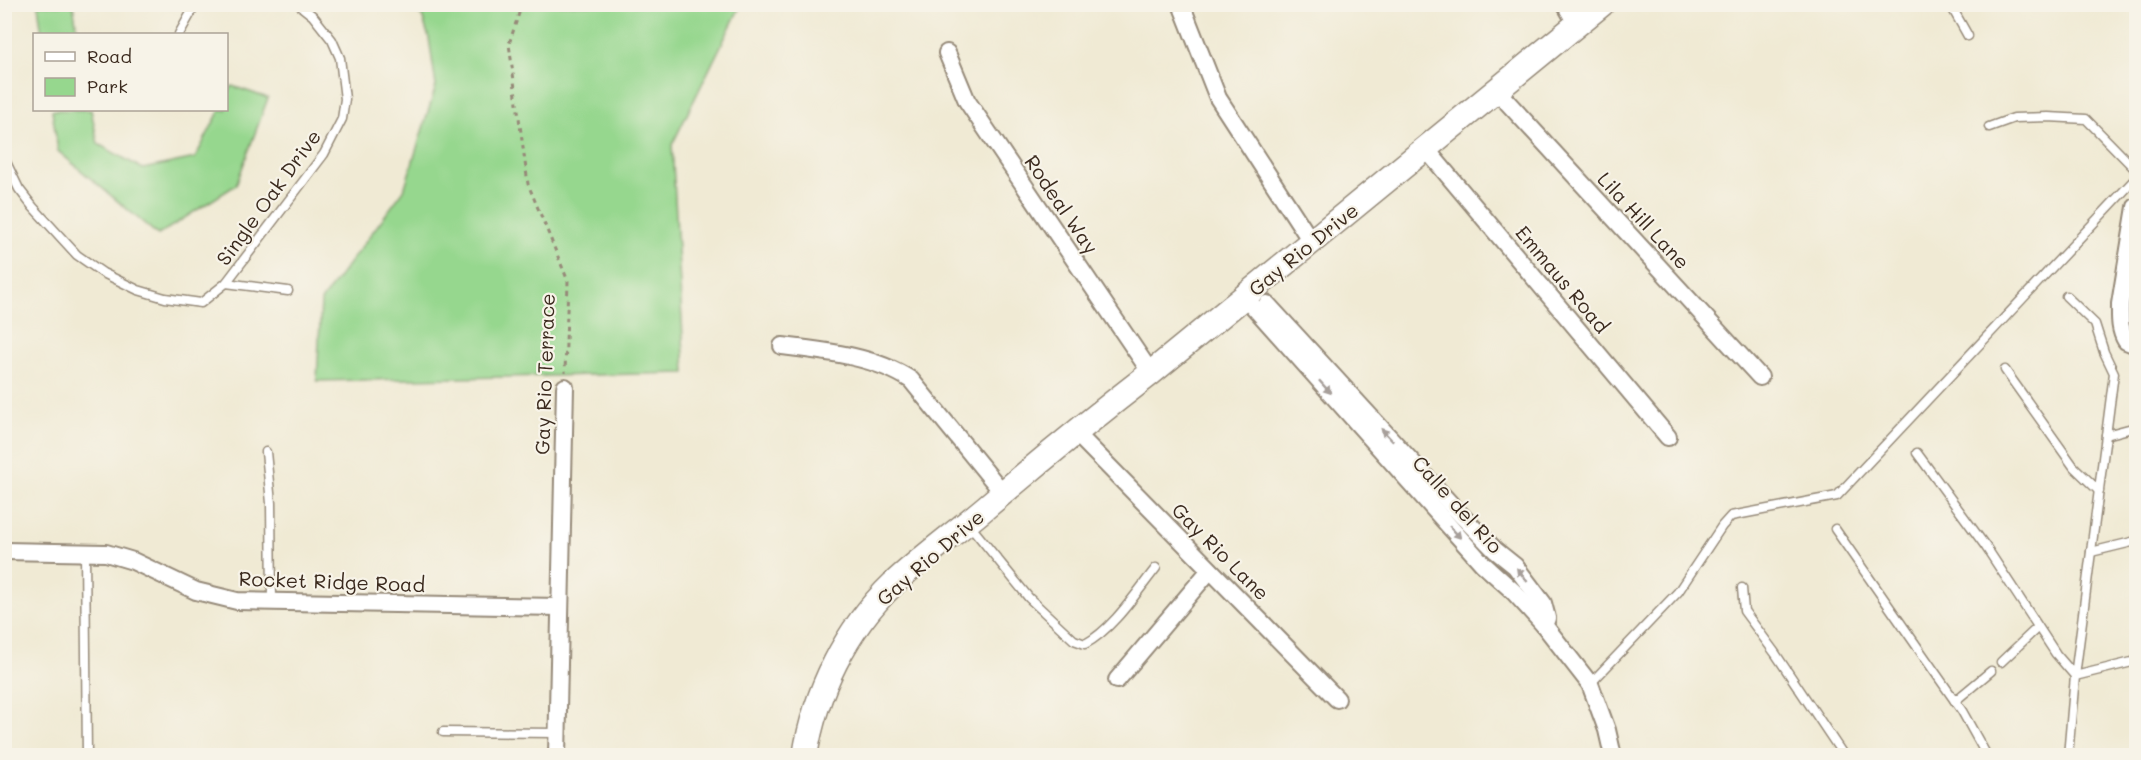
<svg xmlns="http://www.w3.org/2000/svg" width="2141" height="760" viewBox="0 0 2141 760" font-family="Mali,sans-serif">
	<style>
		.green { fill: #96d78e; stroke: #688056; stroke-width: 1.5 }
		.lines { fill: none; stroke-linecap: round; stroke-linejoin: round }
		.lane-casing { stroke: #968a79; stroke-width: 11 }
		.street-casing { stroke: #968a79; stroke-width: 20 }
		.secondary-casing { stroke: #968a79; stroke-width: 27 }
		.path { stroke: #968a79; stroke-width: 3; stroke-dasharray: 4.5 4.5; stroke-linecap: butt }
		.lane { stroke: #fff; stroke-width: 8 }
		.street { stroke: #fff; stroke-width: 16 }
		.secondary { stroke: #fff; stroke-width: 24 }
		.oneway { fill: #a79f9a }
		.labels { text-anchor: middle; dominant-baseline: central; stroke-width: 4.5; stroke-linejoin: round; paint-order: stroke }
		.street-label { font-size: 20px; fill: #3b2a1e; stroke: #f7f3e8 }
	</style>
	<rect width="100%" height="100%" fill="#f7f3e8"/>
	<filter id="ink" filterUnits="userSpaceOnUse"><feTurbulence type="fractalNoise" baseFrequency=".0167" numOctaves="2"/><feDisplacementMap in="SourceGraphic" scale="12" xChannelSelector="R" yChannelSelector="G"/><feConvolveMatrix kernelMatrix="1 2 1 2 8 2 1 2 1" color-interpolation-filters="sRGB"/></filter>
	<filter id="wash" filterUnits="userSpaceOnUse"><feTurbulence type="fractalNoise" baseFrequency=".008" numOctaves="4" result="noise"/><feDisplacementMap in="SourceGraphic" scale="24" xChannelSelector="R" yChannelSelector="G"/><feGaussianBlur stdDeviation="1.35" result="paint"/><feColorMatrix in="noise" values="0 0 0 0 0 0 0 0 0 0 0 0 0 0 0 0 0 1.4 0 .05"/><feComposite in="paint" operator="in"/></filter>
	<g filter="url(#wash)">
		<rect width="100%" height="100%" fill="#f0ead4"/>
		<!-- green -->
		<g class="green">
			<polygon points="38,5 73,5 78,34 42,34"/>
			<polygon points="408,5 741,5 672,145 685,373 317,381 321,301 404,190 436,86 429,38 422,16"/>
			<polygon points="232,86 268,98 236,185 158,235 58,151 52,110 91,110 98,144 143,169 195,158 220,110 226,110 227,96"/>
		</g>
	</g>
	<g filter="url(#ink)">
		<g class="lines">
			<!-- lane casing -->
			<g class="lane-casing">
				<g id="lane">
					<polyline points="1950,4 1968,36"/>
					<polyline points="179,34 196,4"/>
					<polyline points="1989,127 2014,118 2048,117 2086,119 2136,170"/>
					<polyline points="4,158 19,189 33,207 77,255 103,273 138,290 165,298 201,303 226,283 288,291"/>
					<polyline points="226,283 324,154 342,119 345,99 340,58 332,40 313,16 298,4"/>
					<polyline points="2066,296 2095,324 2104,352 2114,373 2075,676 2136,661"/>
					<polyline points="2005,370 2074,467 2099,491"/>
					<polyline points="2106,435 2136,427"/>
					<polyline points="266,452 271,503 272,602"/>
					<polyline points="1917,453 1986,547 2056,654 2075,676 2068,756"/>
					<path d="M968,523L1029,598L1074,640L1085,644C1113,629 1136,593 1156,568"/>
					<polyline points="1835,529 1962,711 1987,756"/>
					<polyline points="85,552 87,756"/>
					<polyline points="2091,552 2136,541"/>
					<polyline points="1742,588 1744,611 1775,653 1844,756"/>
					<polyline points="2001,662 2038,627"/>
					<polyline points="1590,684 1678,592 1722,526 1731,516 1837,496 2136,178"/>
					<polyline points="1955,701 1991,671"/>
					<polyline points="443,732 558,733"/>
				</g>
			</g>
			<!-- street casing -->
			<g class="street-casing">
				<g id="street">
					<polyline points="1181,4 1218,98 1311,241"/>
					<polyline points="1565,4 1577,25"/>
					<polyline points="947,53 967,101 1151,373"/>
					<polyline points="1497,91 1760,377"/>
					<polyline points="1426,149 1668,437"/>
					<path d="M2136,207L2120,304C2120,318 2119,329 2126,341L2136,345"/>
					<polyline points="1244,296 1482,563 1513,591 1544,625 1590,684 1607,730 1613,756"/>
					<polyline points="1267,304 1456,510 1495,550 1515,566 1543,603 1547,618 1544,625"/>
					<path d="M782,346C824,351 875,356 911,380L1003,493"/>
					<polyline points="1075,432 1337,699"/>
					<polyline points="4,551 106,553 133,561 196,591 237,601 560,607"/>
					<polyline points="1117,680 1210,570"/>
					<polyline points="557,756 565,387"/>
				</g>
			</g>
			<!-- secondary casing -->
			<g class="secondary-casing">
				<path id="secondary" d="M805,756C815,692 846,629 893,584C922,557 954,534 985,508C1039,462 1094,417 1151,373L1602,4"/>
			</g>
			<!-- path -->
			<polyline class="path" points="522,4 509,44 528,184 568,281 565,373"/>
			<!-- lane -->
			<use href="#lane" class="lane"/>
			<!-- street -->
			<use href="#street" class="street"/>
			<!-- secondary -->
			<use href="#secondary" class="secondary"/>
		</g>
		<!-- one-way arrows -->
		<defs><path id="oneway-solid" d="M-6-.8H1V-3.2L6.5 0L1 3.2V.8H-6Z" transform="scale(1.5)"/></defs>
		<g class="oneway">
			<use href="#oneway-solid" transform="translate(1325 387) rotate(48)"/>
			<use href="#oneway-solid" transform="translate(1387 435) rotate(-133)"/>
			<use href="#oneway-solid" transform="translate(1455 532) rotate(48)"/>
			<use href="#oneway-solid" transform="translate(1522 575) rotate(-128)"/>
		</g>
	</g>
	<g class="labels">
		<!-- street labels -->
		<g class="street-label">
			<text transform="translate(268 197) rotate(-54)">Single Oak Drive</text>
			<text transform="translate(1062 204) rotate(56)">Rodeal Way</text>
			<text transform="translate(1644 220) rotate(47)">Lila Hill Lane</text>
			<text transform="translate(1303 249) rotate(-39)">Gay Rio Drive</text>
			<text transform="translate(1563 279) rotate(50)">Emmaus Road</text>
			<text transform="translate(544 374) rotate(-88)">Gay Rio Terrace</text>
			<text transform="translate(1458 504) rotate(48)">Calle del Rio</text>
			<text transform="translate(1221 551) rotate(45)">Gay Rio Lane</text>
			<text transform="translate(930 557) rotate(-41)">Gay Rio Drive</text>
			<text transform="translate(332 581) rotate(2)">Rocket Ridge Road</text>
		</g>
	</g>
	<!-- margin -->
	<rect width="2141" height="760" fill="none" stroke="#f7f3e8" stroke-width="24"/>
	<!-- legend -->
	<rect x="33" y="33" width="195" height="78" fill="#f7f3e8" stroke="#aca397" stroke-width="1.5"/>
	<rect x="45" y="52" width="30" height="9" fill="#ffffff" stroke="#aca397" stroke-width="1.5"/>
	<text x="87" y="63" font-size="18" fill="#3b2a1e">Road</text>
	<rect x="45" y="78" width="30" height="18" fill="#96d78e" stroke="#aca397" stroke-width="1.5"/>
	<text x="87" y="93" font-size="18" fill="#3b2a1e">Park</text>
</svg>
